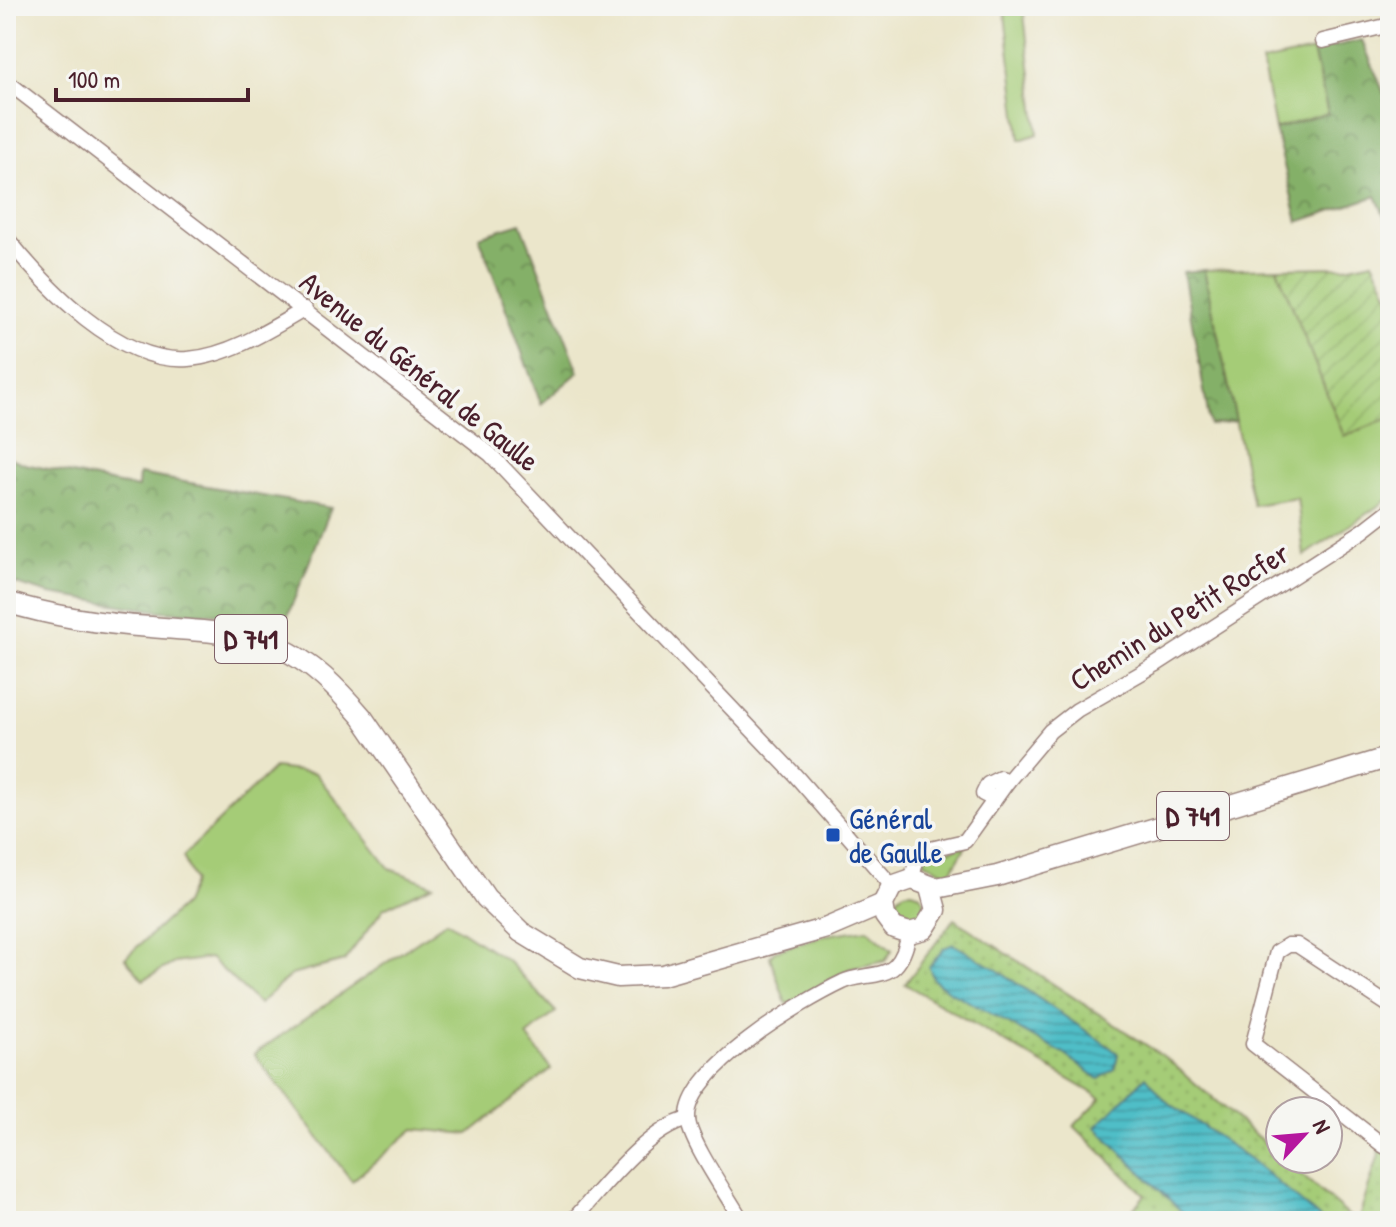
<svg xmlns="http://www.w3.org/2000/svg" width="1396" height="1227" viewBox="0 0 1396 1227" font-family="'Patrick Hand',sans-serif">
	<style>
		.grass { fill: #a5cc77; stroke: #787651; stroke-width: 2 }
		.forest { fill: url(#forest-crowns); stroke: #67684a; stroke-width: 2 }
		.park { fill: url(#park-dots); stroke: #787651; stroke-width: 2 }
		.garden { fill: url(#garden-furrows); stroke: #787651; stroke-width: 2 }
		.water { fill: url(#water-rules); stroke: #4d6e79; stroke-width: 2 }
		.lines { fill: none; stroke-linecap: round; stroke-linejoin: round }
		.minor-casing { stroke: #9a827b; stroke-width: 17 }
		.primary-casing { stroke: #9a827b; stroke-width: 23 }
		.minor { stroke: #fff; stroke-width: 14 }
		.primary { stroke: #fff; stroke-width: 20 }
		.transit-dot { fill: #1a4fb4; stroke: #f6f6f2; stroke-width: 3 }
		.labels { text-anchor: middle; dominant-baseline: central; stroke-width: 7; stroke-linejoin: round; paint-order: stroke }
		.shield { fill: #f6f6f2; stroke: #7e6067; stroke-width: 2 }
		.shield-label { font-size: 28px; font-weight: bold; fill: #4a1f2b }
		.street-label { font-size: 30px; fill: #4a1f2b; stroke: #f6f6f2 }
		.transit-label { font-size: 30px; fill: #164399; stroke: #f6f6f2; text-anchor: start }
	</style>
	<defs>
		<pattern id="forest-crowns" width="20" height="18" patternUnits="userSpaceOnUse" patternTransform="scale(2)"><rect width="20" height="18" fill="#84b068"/><path d="M2 6a3 3 0 1 1 6 0M12 15a3 3 0 1 1 6 0" fill="none" stroke="#6e8f56"/></pattern>
		<pattern id="park-dots" width="8" height="8" patternUnits="userSpaceOnUse" patternTransform="scale(2)"><rect width="8" height="8" fill="#a5cc77"/><path d="M2 2h.1M6 6h.1" fill="none" stroke="#90af67" stroke-width="1.8" stroke-linecap="round"/></pattern>
		<pattern id="garden-furrows" width="10" height="10" patternUnits="userSpaceOnUse" patternTransform="scale(2)"><rect width="10" height="10" fill="#a5cc77"/><path d="M-1 1l2-2M0 10L10 0M9 11l2-2" fill="none" stroke="#90af67"/></pattern>
		<pattern id="water-rules" width="6" height="5" patternUnits="userSpaceOnUse" patternTransform="scale(2)"><rect width="6" height="5" fill="#50bec7"/><path d="M0 2.5h6" fill="none" stroke="#449aa2"/></pattern>
	</defs>
	<rect width="100%" height="100%" fill="#f6f6f2"/>
	<filter id="ink" filterUnits="userSpaceOnUse"><feTurbulence type="fractalNoise" baseFrequency=".0125" numOctaves="2"/><feDisplacementMap in="SourceGraphic" scale="16" xChannelSelector="R" yChannelSelector="G"/><feConvolveMatrix kernelMatrix="1 2 1 2 8 2 1 2 1" color-interpolation-filters="sRGB"/></filter>
	<filter id="wash" filterUnits="userSpaceOnUse"><feTurbulence type="fractalNoise" baseFrequency=".006" numOctaves="4" result="noise"/><feDisplacementMap in="SourceGraphic" scale="32" xChannelSelector="R" yChannelSelector="G"/><feGaussianBlur stdDeviation="1.8" result="paint"/><feColorMatrix in="noise" values="0 0 0 0 0 0 0 0 0 0 0 0 0 0 0 0 0 1.4 0 .05"/><feComposite in="paint" operator="in"/></filter>
	<g filter="url(#wash)">
		<rect width="100%" height="100%" fill="#ebe6cb"/>
		<!-- grass -->
		<g class="grass">
			<polygon points="1004,6 1023,6 1038,134 1020,140"/>
			<polygon points="1313,51 1328,114 1275,129 1262,62"/>
			<polygon points="1277,268 1344,436 1390,418 1390,498 1304,556 1297,498 1253,505 1204,270"/>
			<polygon points="274,768 315,773 390,869 433,885 384,908 344,961 291,975 259,1004 210,958 174,963 143,980 125,958 184,904 194,881 183,856"/>
			<polygon points="966,846 949,875 923,861 927,856"/>
			<circle cx="910" cy="906" r="15"/>
			<polygon points="447,921 508,961 556,1012 527,1036 551,1069 469,1134 414,1129 352,1181 254,1054"/>
			<polygon points="867,929 892,950 885,961 849,969 788,1004 785,1001 770,957 774,951 826,935"/>
		</g>
		<!-- forest -->
		<g class="forest">
			<polygon points="1362,40 1390,108 1390,229 1376,196 1298,222 1275,129 1328,113 1313,51"/>
			<polygon points="521,223 579,372 541,404 479,236"/>
			<polygon points="1204,270 1236,421 1210,425 1183,272"/>
			<polygon points="6,456 25,464 138,488 139,474 331,508 283,627 236,615 159,611 50,594 6,581"/>
		</g>
		<!-- park -->
		<g class="park">
			<polygon points="954,919 1166,1058 1355,1221 1143,1221 1132,1210 1145,1195 1074,1126 1101,1098 905,984"/>
			<polygon points="1390,1147 1390,1221 1358,1221 1381,1148"/>
		</g>
		<!-- garden -->
		<polygon class="garden" points="1373,261 1390,296 1390,418 1344,436 1277,268 1346,267"/>
		<!-- water -->
		<g class="water">
			<polygon points="953,944 993,967 1111,1048 1118,1054 1115,1069 1099,1079 1064,1054 949,991 934,980 929,967 944,948"/>
			<polygon points="1146,1076 1165,1100 1250,1159 1323,1221 1191,1221 1096,1127"/>
		</g>
	</g>
	<g filter="url(#ink)">
		<g class="lines">
			<!-- minor casing -->
			<g class="minor-casing">
				<g id="minor">
					<polyline points="1323,41 1390,25"/>
					<polyline points="6,81 490,454 795,775 892,886"/>
					<path d="M6,237C46,287 118,364 188,359C229,356 271,329 305,309"/>
					<polyline points="1008,781 1050,731 1077,710 1155,665 1363,531 1390,510"/>
					<polyline points="912,879 917,856 926,850 965,841 1008,781 1000,778 988,784 983,794 993,799"/>
					<polyline points="1390,1006 1297,945 1288,945 1277,952 1253,1044 1384,1146 1390,1142"/>
					<path d="M572,1221C602,1189 645,1130 688,1119"/>
					<path d="M742,1221C730,1199 689,1141 688,1119C685,1070 803,1001 843,982C858,974 883,978 895,966C904,957 907,944 909,933"/>
				</g>
			</g>
			<!-- primary casing -->
			<g class="primary-casing">
				<g id="primary">
					<path d="M6,602C52,616 103,624 151,627C193,631 239,630 278,647C312,662 338,689 362,717L486,898L521,932L580,968L618,977L663,975L827,928L883,904"/>
					<polyline points="930,888 936,910 924,929 909,933 894,928 885,916 883,904 892,886 912,879 936,888 997,876 1390,757"/>
				</g>
			</g>
			<!-- minor -->
			<use href="#minor" class="minor"/>
			<!-- primary -->
			<use href="#primary" class="primary"/>
		</g>
	</g>
	<!-- markers -->
	<rect class="transit-dot" x="825" y="827" width="16" height="16" rx="4"/>
	<g class="labels">
		<!-- shield labels -->
		<g class="shield">
			<rect x="215" y="615" width="72" height="48" rx="6"/>
			<rect x="1157" y="792" width="72" height="48" rx="6"/>
		</g>
		<g class="shield-label">
			<text x="251" y="639">D 741</text>
			<text x="1193" y="816">D 741</text>
		</g>
		<!-- street labels -->
		<g class="street-label">
			<text transform="translate(420 371) rotate(39)">Avenue du Général de Gaulle</text>
			<text transform="translate(1179 616) rotate(-32)">Chemin du Petit Rocfer</text>
		</g>
		<!-- transit labels -->
		<g class="transit-label">
			<text x="849" y="818">Général<tspan x="849" dy="34">de Gaulle</tspan></text>
		</g>
	</g>
	<!-- margin -->
	<rect width="1396" height="1227" fill="none" stroke="#f6f6f2" stroke-width="32"/>
	<!-- north arrow -->
	<g transform="translate(1304 1135) rotate(64)"><circle r="38" fill="#f6f6f2" stroke="#b1a0a2" stroke-width="2"/>
	<path d="M0-6L14 30L0 20L-14 30Z" fill="#b5179e"/>
	<text y="-12" font-size="22" font-weight="bold" text-anchor="middle" fill="#4a1f2b">N</text>
	</g>
	<!-- scale -->
	<path d="M56 88v12h192v-12" fill="none" stroke="#4a1f2b" stroke-width="4"/>
	<text x="68" y="88" font-size="24" fill="#4a1f2b" stroke="#f6f6f2" stroke-width="6" paint-order="stroke">100 m</text>
</svg>
